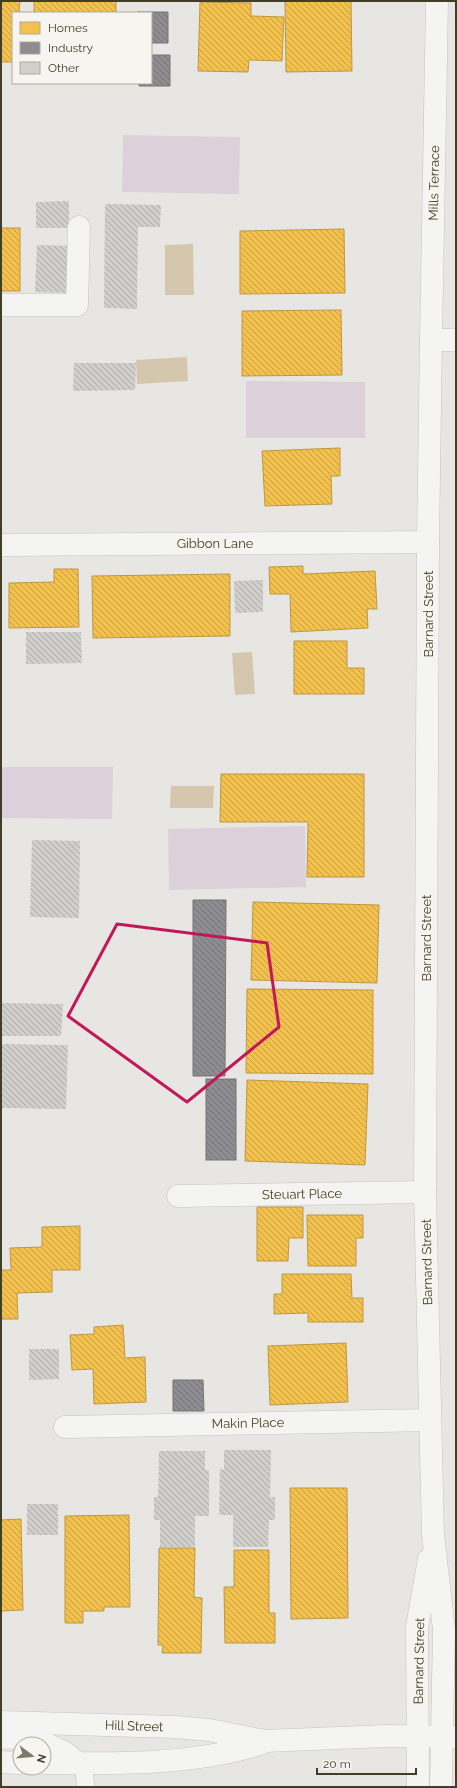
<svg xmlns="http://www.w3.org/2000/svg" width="457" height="1788" viewBox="0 0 457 1788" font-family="Raleway,sans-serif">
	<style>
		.garden { fill: #dcd1db }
		.water { fill: #d5c7ae }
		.homes { fill: url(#homes-back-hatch); stroke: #be9942 }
		.industry { fill: url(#industry-back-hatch); stroke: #777572 }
		.building { fill: url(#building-back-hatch) }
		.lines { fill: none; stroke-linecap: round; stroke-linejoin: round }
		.service-casing { stroke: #c6c4c0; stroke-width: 18 }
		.minor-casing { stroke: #c6c4c0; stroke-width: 23 }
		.service { stroke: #f4f4f2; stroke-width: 17 }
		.minor { stroke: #f4f4f2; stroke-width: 22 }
		.marked { fill: none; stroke: #c2185b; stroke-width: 3; stroke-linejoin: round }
		.labels { text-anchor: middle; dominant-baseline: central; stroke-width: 4; stroke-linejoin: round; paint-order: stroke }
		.street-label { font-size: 13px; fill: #433c27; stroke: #f7f5f0 }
	</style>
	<defs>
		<pattern id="homes-back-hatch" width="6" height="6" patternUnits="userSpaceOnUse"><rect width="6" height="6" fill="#f2c14e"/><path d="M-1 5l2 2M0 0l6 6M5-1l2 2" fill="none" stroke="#c69e41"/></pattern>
		<pattern id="industry-back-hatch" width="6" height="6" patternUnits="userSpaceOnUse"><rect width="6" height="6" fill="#8d8d92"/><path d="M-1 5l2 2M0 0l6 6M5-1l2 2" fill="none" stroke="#757477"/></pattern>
		<pattern id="building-back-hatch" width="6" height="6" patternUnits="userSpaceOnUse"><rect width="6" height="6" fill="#d0cfcb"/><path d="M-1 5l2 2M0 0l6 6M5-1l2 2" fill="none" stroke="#aaa9a5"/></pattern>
	</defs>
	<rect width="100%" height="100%" fill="#e8e6e2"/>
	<!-- garden -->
	<g class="garden">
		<polygon points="123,135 240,137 239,194 122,192"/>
		<polygon points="246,381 365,382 365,438 246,438"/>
		<polygon points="1,767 113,767 112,819 1,818"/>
		<polygon points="305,826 306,887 169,890 168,829"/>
	</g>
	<!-- water -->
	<g class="water">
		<polygon points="193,244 194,295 165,295 165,245"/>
		<polygon points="187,357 188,381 137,384 136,360"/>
		<polygon points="252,652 255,694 235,695 232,653"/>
		<polygon points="171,786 214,786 213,808 170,808"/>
	</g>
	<!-- homes -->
	<g class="homes">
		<polygon points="1,1 20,1 19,13 13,13 13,62 1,62"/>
		<rect x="34" y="1" width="82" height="12"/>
		<polygon points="285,1 351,1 352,71 286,72"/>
		<polygon points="200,2 251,3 251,16 284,17 282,61 249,60 248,72 198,71"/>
		<rect x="1" y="228" width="19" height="63"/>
		<polygon points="344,229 345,293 240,294 240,231"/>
		<polygon points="341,310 342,375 242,376 242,311"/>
		<polygon points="340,448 340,476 331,476 332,504 265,506 262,451"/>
		<polygon points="303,566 303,574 375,571 377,609 367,609 368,628 291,632 290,594 270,594 269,567"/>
		<polygon points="54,569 78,569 79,627 9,628 9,583 54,582"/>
		<polygon points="230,574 230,636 93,638 92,576"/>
		<polygon points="294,641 347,641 347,668 364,668 364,694 294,694"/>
		<polygon points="221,774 364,774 364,877 307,877 308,822 220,822"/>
		<polygon points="253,902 379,905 377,983 251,980"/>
		<polygon points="247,989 373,990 373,1074 246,1073"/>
		<polygon points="247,1080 368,1084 365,1165 245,1161"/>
		<polygon points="257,1207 303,1207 303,1238 289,1238 288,1261 257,1261"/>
		<polygon points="307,1215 363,1215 363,1238 356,1238 356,1266 308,1266"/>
		<polygon points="80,1226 80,1270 52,1270 52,1292 17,1293 18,1319 1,1319 1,1270 11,1270 10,1248 42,1247 42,1227"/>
		<polygon points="282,1274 351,1274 352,1298 363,1298 363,1322 308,1322 308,1313 274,1314 274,1294 282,1294"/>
		<polygon points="123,1325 125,1358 145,1357 146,1402 94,1404 93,1369 72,1370 70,1335 94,1334 94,1327"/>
		<polygon points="346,1343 348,1402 270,1405 268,1346"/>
		<polygon points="290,1488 347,1488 348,1618 291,1619"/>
		<polygon points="129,1515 130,1607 104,1607 104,1611 83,1611 83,1623 65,1623 65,1516"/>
		<polygon points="21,1519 23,1610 1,1611 1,1520"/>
		<polygon points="159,1548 195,1548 194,1597 202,1598 201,1653 162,1653 163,1645 158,1645"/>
		<polygon points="234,1550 269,1550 269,1613 275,1613 275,1643 225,1643 224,1587 234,1587"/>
	</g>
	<!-- industry -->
	<g class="industry">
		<polygon points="138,12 168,12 168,43 151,43 151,13"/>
		<polygon points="151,55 170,55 170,86 139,86 139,83 151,83"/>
		<polygon points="193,900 226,900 225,1076 193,1076"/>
		<rect x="206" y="1079" width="30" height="81"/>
		<polygon points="173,1380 203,1380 204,1411 173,1411"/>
	</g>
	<!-- building -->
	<g class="building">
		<polygon points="69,201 69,228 36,228 36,202"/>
		<polygon points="105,204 161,205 160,227 138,227 137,309 104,308"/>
		<polygon points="37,245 73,246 72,293 35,292"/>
		<polygon points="74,363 136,363 135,390 73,391"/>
		<polygon points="263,580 263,612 235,613 234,581"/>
		<polygon points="26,632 81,632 82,663 26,664"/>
		<polygon points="32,840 80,841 79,918 30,917"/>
		<polygon points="1,1003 63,1004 61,1036 1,1036"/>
		<polygon points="1,1044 68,1045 66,1109 1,1108"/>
		<polygon points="29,1349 59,1349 59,1379 29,1380"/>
		<polygon points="224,1450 271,1450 270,1497 275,1497 275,1520 269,1520 268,1547 233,1547 233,1515 219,1515 220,1469 224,1470"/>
		<polygon points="159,1451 205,1451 205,1470 209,1470 209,1516 195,1516 195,1547 160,1547 160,1520 154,1520 154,1497 158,1497"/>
		<rect x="27" y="1504" width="31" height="31"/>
	</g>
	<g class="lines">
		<!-- service casing -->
		<g class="service-casing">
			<polyline id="service" points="1,1740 46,1741 67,1751 83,1764 86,1787"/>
		</g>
		<!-- minor casing -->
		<g class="minor-casing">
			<g id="minor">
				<polyline points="437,1 431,340 456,340"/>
				<polyline points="1,305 77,305 79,227"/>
				<polyline points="431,340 428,542 425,1192 433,1535 444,1630 441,1787"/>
				<polyline points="1,545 428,542"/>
				<polyline points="178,1196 425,1192"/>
				<polyline points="65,1427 430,1420"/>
				<polyline points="1,1722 175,1727 209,1730 265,1741 386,1736 456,1737"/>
				<polyline points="1,1762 20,1763"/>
				<path d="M44,1763C112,1764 198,1765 262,1743"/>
				<polyline points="418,1787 417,1627 429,1559"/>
			</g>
		</g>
		<!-- service -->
		<use href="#service" class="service"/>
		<!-- minor -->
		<use href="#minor" class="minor"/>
	</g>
	<!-- marked area -->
	<path class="marked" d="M117,924L267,943L279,1027L187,1102L68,1016Z"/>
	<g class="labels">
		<!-- street labels -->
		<g class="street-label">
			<text transform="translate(434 183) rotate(-89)">Mills Terrace</text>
			<text x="215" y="543">Gibbon Lane</text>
			<text transform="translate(428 614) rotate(-90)">Barnard Street</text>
			<text transform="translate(426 938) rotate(-90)">Barnard Street</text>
			<text transform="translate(302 1194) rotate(-1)">Steuart Place</text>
			<text transform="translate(427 1262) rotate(-91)">Barnard Street</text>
			<text transform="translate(248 1423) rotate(-1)">Makin Place</text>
			<text transform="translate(419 1661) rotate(-89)">Barnard Street</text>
			<text transform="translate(134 1726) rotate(2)">Hill Street</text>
		</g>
	</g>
	<!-- border -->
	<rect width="457" height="1788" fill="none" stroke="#433c27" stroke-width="4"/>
	<!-- legend -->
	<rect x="12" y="12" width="140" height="72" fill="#f7f5f0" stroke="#afaba0"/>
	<rect x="20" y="22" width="20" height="12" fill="#f2c14e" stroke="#afaba0"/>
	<text x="48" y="32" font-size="12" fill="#433c27">Homes</text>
	<rect x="20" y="42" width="20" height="12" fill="#8d8d92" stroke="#afaba0"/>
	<text x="48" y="52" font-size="12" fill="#433c27">Industry</text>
	<rect x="20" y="62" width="20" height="12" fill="#d0cfcb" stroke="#afaba0"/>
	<text x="48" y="72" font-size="12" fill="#433c27">Other</text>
	<!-- north arrow -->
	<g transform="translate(32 1756) rotate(106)"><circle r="19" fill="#f7f5f0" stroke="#afaba0"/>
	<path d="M0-3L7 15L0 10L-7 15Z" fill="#7d7868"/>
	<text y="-6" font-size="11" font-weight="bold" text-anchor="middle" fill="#433c27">N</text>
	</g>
	<!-- scale -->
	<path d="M317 1768v6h99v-6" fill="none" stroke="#433c27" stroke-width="2"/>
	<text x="323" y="1768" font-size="12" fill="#433c27" stroke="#f7f5f0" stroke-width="3" paint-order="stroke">20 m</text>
</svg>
